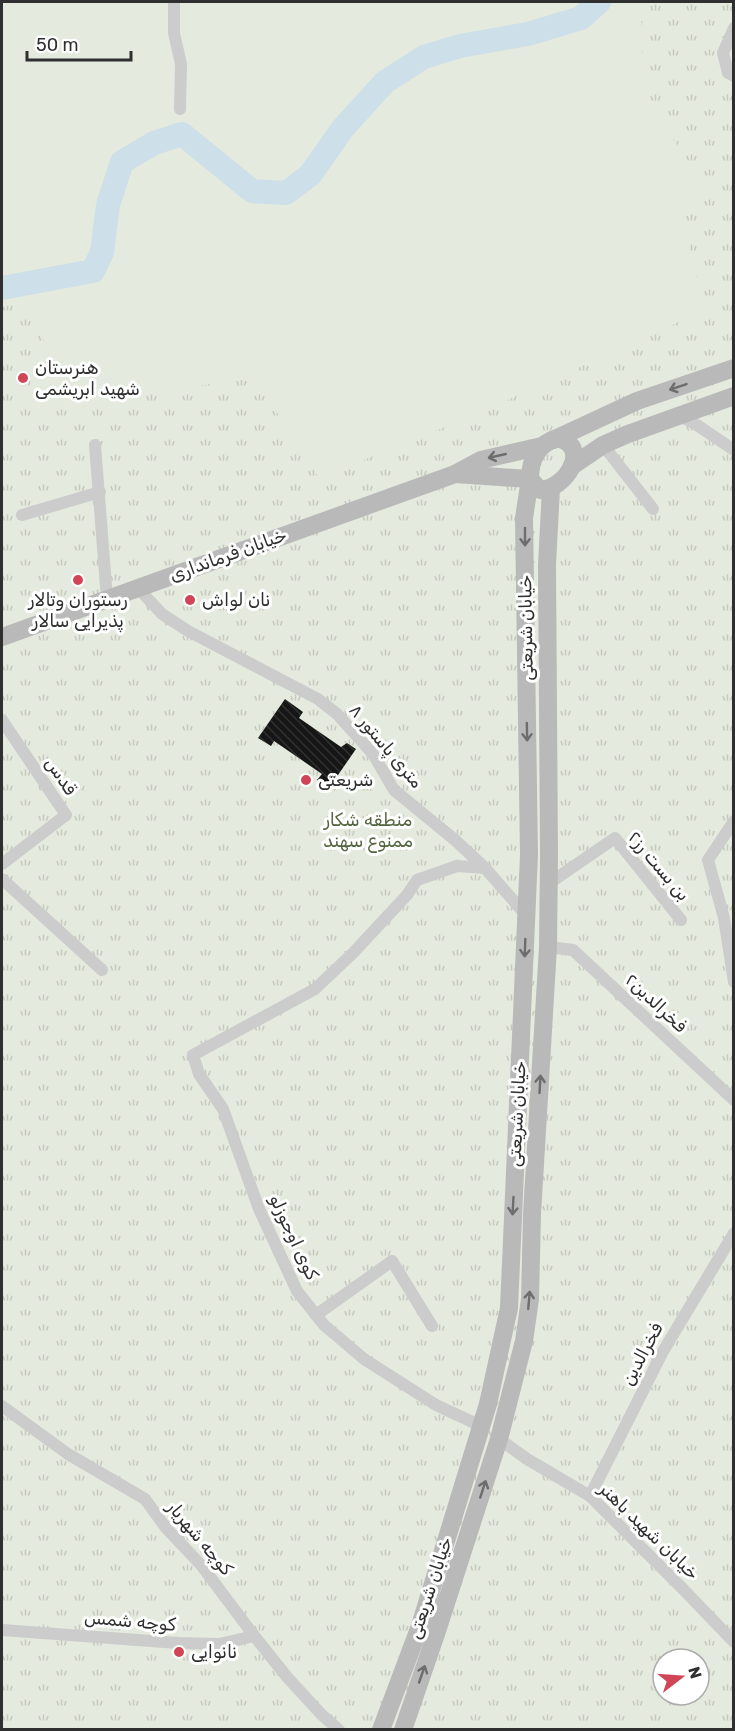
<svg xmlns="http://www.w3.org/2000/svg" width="735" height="1731" viewBox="0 0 735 1731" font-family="Rubik,Vazirmatn,sans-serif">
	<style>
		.park { fill: url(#park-tufts); fill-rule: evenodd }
		.garden { fill: #e5eade }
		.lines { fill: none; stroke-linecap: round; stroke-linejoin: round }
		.river { stroke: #cddfe8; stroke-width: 24 }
		.building { fill: url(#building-back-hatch) }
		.street { stroke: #ccc; stroke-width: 12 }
		.secondary { stroke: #b9b9b9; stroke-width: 18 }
		.oneway { stroke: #6d6d6d }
		.poi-dot { fill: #d14656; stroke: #fff; stroke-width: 2 }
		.labels { text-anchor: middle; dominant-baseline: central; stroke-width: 6; stroke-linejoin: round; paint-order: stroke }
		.poi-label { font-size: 18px; fill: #2f2f2f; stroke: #fff; text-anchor: start }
		.street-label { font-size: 18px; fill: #2f2f2f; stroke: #fff }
		.park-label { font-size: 18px; fill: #546541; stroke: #fff }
	</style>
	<defs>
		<pattern id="park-tufts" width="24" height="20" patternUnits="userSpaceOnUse" patternTransform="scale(1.5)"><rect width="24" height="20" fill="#e5eade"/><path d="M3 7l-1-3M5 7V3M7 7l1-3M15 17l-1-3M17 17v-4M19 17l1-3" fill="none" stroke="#c5c9bf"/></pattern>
		<pattern id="building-back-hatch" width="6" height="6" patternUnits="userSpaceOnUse" patternTransform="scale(1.5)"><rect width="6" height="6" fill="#161616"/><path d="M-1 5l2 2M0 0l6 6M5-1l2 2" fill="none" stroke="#303030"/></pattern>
	</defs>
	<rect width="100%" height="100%" fill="#fff"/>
	<!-- park -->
	<path class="park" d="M2,2H733V1729L2,1730ZM663,1659H699V1695H663Z"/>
	<!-- garden -->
	<polygon class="garden" points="2,2 641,2 643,96 711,194 681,219 705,310 477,414 319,478 255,378 57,405 35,300 2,307"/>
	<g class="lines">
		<!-- river -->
		<polyline class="river" points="2,288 93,271 102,252 108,205 122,162 154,143 182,134 252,191 286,193 310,175 343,128 385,82 424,57 460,46 528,34 581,18 599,2"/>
	</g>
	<!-- building -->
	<polygon class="building" points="285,699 303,712 299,718 341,747 347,743 356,749 329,788 317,780 322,774 274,741 271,746 258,738"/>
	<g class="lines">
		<!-- street -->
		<g class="street">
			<polyline points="174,2 174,33 181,64 180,109"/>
			<polyline points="734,28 723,53 728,73 734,76"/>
			<polyline points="680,416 697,425 734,450"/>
			<polyline points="95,445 107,599"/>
			<polyline points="603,445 653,509"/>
			<polyline points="22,515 100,492"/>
			<polyline points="138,588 162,614 188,631 318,699 337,714 373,754 394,790 455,840 485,868 526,915"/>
			<polyline points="2,720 66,815 2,864"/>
			<polyline points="734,821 708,860 724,918 734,982"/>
			<polyline points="2,879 102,970"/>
			<polyline points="548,884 615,838 681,920"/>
			<polyline points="548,947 573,950 734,1100"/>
			<polyline points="316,1315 392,1261 432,1326"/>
			<polyline points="2,1406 68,1454 145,1499 166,1528 201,1565 252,1633 287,1677 321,1714 339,1730"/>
			<polyline points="481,1426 436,1405 364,1359 324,1325 297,1291 259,1209 223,1109 199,1074 193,1055 315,989 353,953 407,895 417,880 457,866 485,868"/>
			<polyline points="499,1439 527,1459 590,1496 682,1588 734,1642"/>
			<polyline points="590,1496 662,1353 734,1233"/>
			<polyline points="2,1630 178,1643 219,1644 254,1636"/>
		</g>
		<!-- secondary -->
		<g class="secondary">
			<path d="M558,438C592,447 566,489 540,490L530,479C530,460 538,443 558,438Z"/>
			<polyline points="553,440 637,401 734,368"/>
			<polyline points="572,466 603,445 628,434 734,396"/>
			<polyline points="2,637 455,474 481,460 542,446"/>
			<polyline points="381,1730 420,1626 488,1404 509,1308 529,855 524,518 530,479 455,474"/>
			<polyline points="403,1730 437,1631 499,1439 524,1341 530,1299 532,1214 548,947 549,854 547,565 551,488"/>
		</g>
	</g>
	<!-- one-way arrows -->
	<defs><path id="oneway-shaft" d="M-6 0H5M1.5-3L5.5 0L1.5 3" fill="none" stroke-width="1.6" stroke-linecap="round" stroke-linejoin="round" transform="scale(1.5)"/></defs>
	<g class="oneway">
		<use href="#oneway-shaft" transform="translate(678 387) rotate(161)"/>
		<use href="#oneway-shaft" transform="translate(497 456) rotate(167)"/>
		<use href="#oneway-shaft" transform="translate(525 537) rotate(90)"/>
		<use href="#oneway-shaft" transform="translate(527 732) rotate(89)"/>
		<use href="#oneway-shaft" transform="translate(525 948) rotate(92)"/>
		<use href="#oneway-shaft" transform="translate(540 1084) rotate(-87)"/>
		<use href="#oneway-shaft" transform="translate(513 1206) rotate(93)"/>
		<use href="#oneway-shaft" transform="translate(529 1300) rotate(-85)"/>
		<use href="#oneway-shaft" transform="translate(483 1489) rotate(-72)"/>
		<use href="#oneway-shaft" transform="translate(422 1674) rotate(-71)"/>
	</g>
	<!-- markers -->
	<g class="poi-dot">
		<circle cx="23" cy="378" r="6"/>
		<circle cx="78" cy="580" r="6"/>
		<circle cx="190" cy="600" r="6"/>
		<circle cx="306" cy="780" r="6"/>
		<circle cx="179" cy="1652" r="6"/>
	</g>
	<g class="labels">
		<!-- poi labels -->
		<g class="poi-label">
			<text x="35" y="368">هنرستان<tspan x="35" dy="21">شهید ابریشمی</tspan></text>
			<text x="78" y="600" text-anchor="middle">رستوران وتالار<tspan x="78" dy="21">پذیرایی سالار</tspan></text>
			<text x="202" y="600">نان لواش</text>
			<text x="318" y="780">شریعتی</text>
			<text x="191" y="1652">نانوایی</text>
		</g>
		<!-- street labels -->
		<g class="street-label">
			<text transform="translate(228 555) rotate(-20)">خیابان فرمانداری</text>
			<text transform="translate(526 628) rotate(-91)">خیابان شریعتی</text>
			<text transform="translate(386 746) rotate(50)">۸ متری پاستور</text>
			<text transform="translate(61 776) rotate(56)">قدس</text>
			<text transform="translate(659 866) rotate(50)">بن بست رز۲</text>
			<text transform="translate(656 1003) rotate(43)">فخرالدین۲</text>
			<text transform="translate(517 1114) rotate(-87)">خیابان شریعتی</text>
			<text transform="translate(294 1237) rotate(65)">کوی اوجوزلو</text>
			<text transform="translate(642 1354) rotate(-62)">فخرالدین</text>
			<text transform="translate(649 1531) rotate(44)">خیابان شهید باهنر</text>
			<text transform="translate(200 1538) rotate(50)">کوچه شهریار</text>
			<text transform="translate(430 1588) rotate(-72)">خیابان شریعتی</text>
			<text transform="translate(130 1621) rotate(5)">کوچه شمس</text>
		</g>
		<!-- park labels -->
		<g class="park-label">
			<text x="368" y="820">منطقه شکار<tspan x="368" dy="21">ممنوع سهند</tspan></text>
		</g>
	</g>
	<!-- border -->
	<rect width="735" height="1731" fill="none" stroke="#2f2f2f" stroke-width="6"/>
	<!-- north arrow -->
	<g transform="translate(681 1677) rotate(73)"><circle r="28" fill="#ffffff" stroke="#acacac" stroke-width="1.5"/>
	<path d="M0-4.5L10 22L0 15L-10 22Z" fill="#d14656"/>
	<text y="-9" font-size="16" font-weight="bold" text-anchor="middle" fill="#2f2f2f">N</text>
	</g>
	<!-- scale -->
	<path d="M27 51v9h104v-9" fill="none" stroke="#2f2f2f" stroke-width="3"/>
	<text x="36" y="51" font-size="18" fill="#2f2f2f" stroke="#ffffff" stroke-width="4.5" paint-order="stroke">50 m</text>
</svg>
